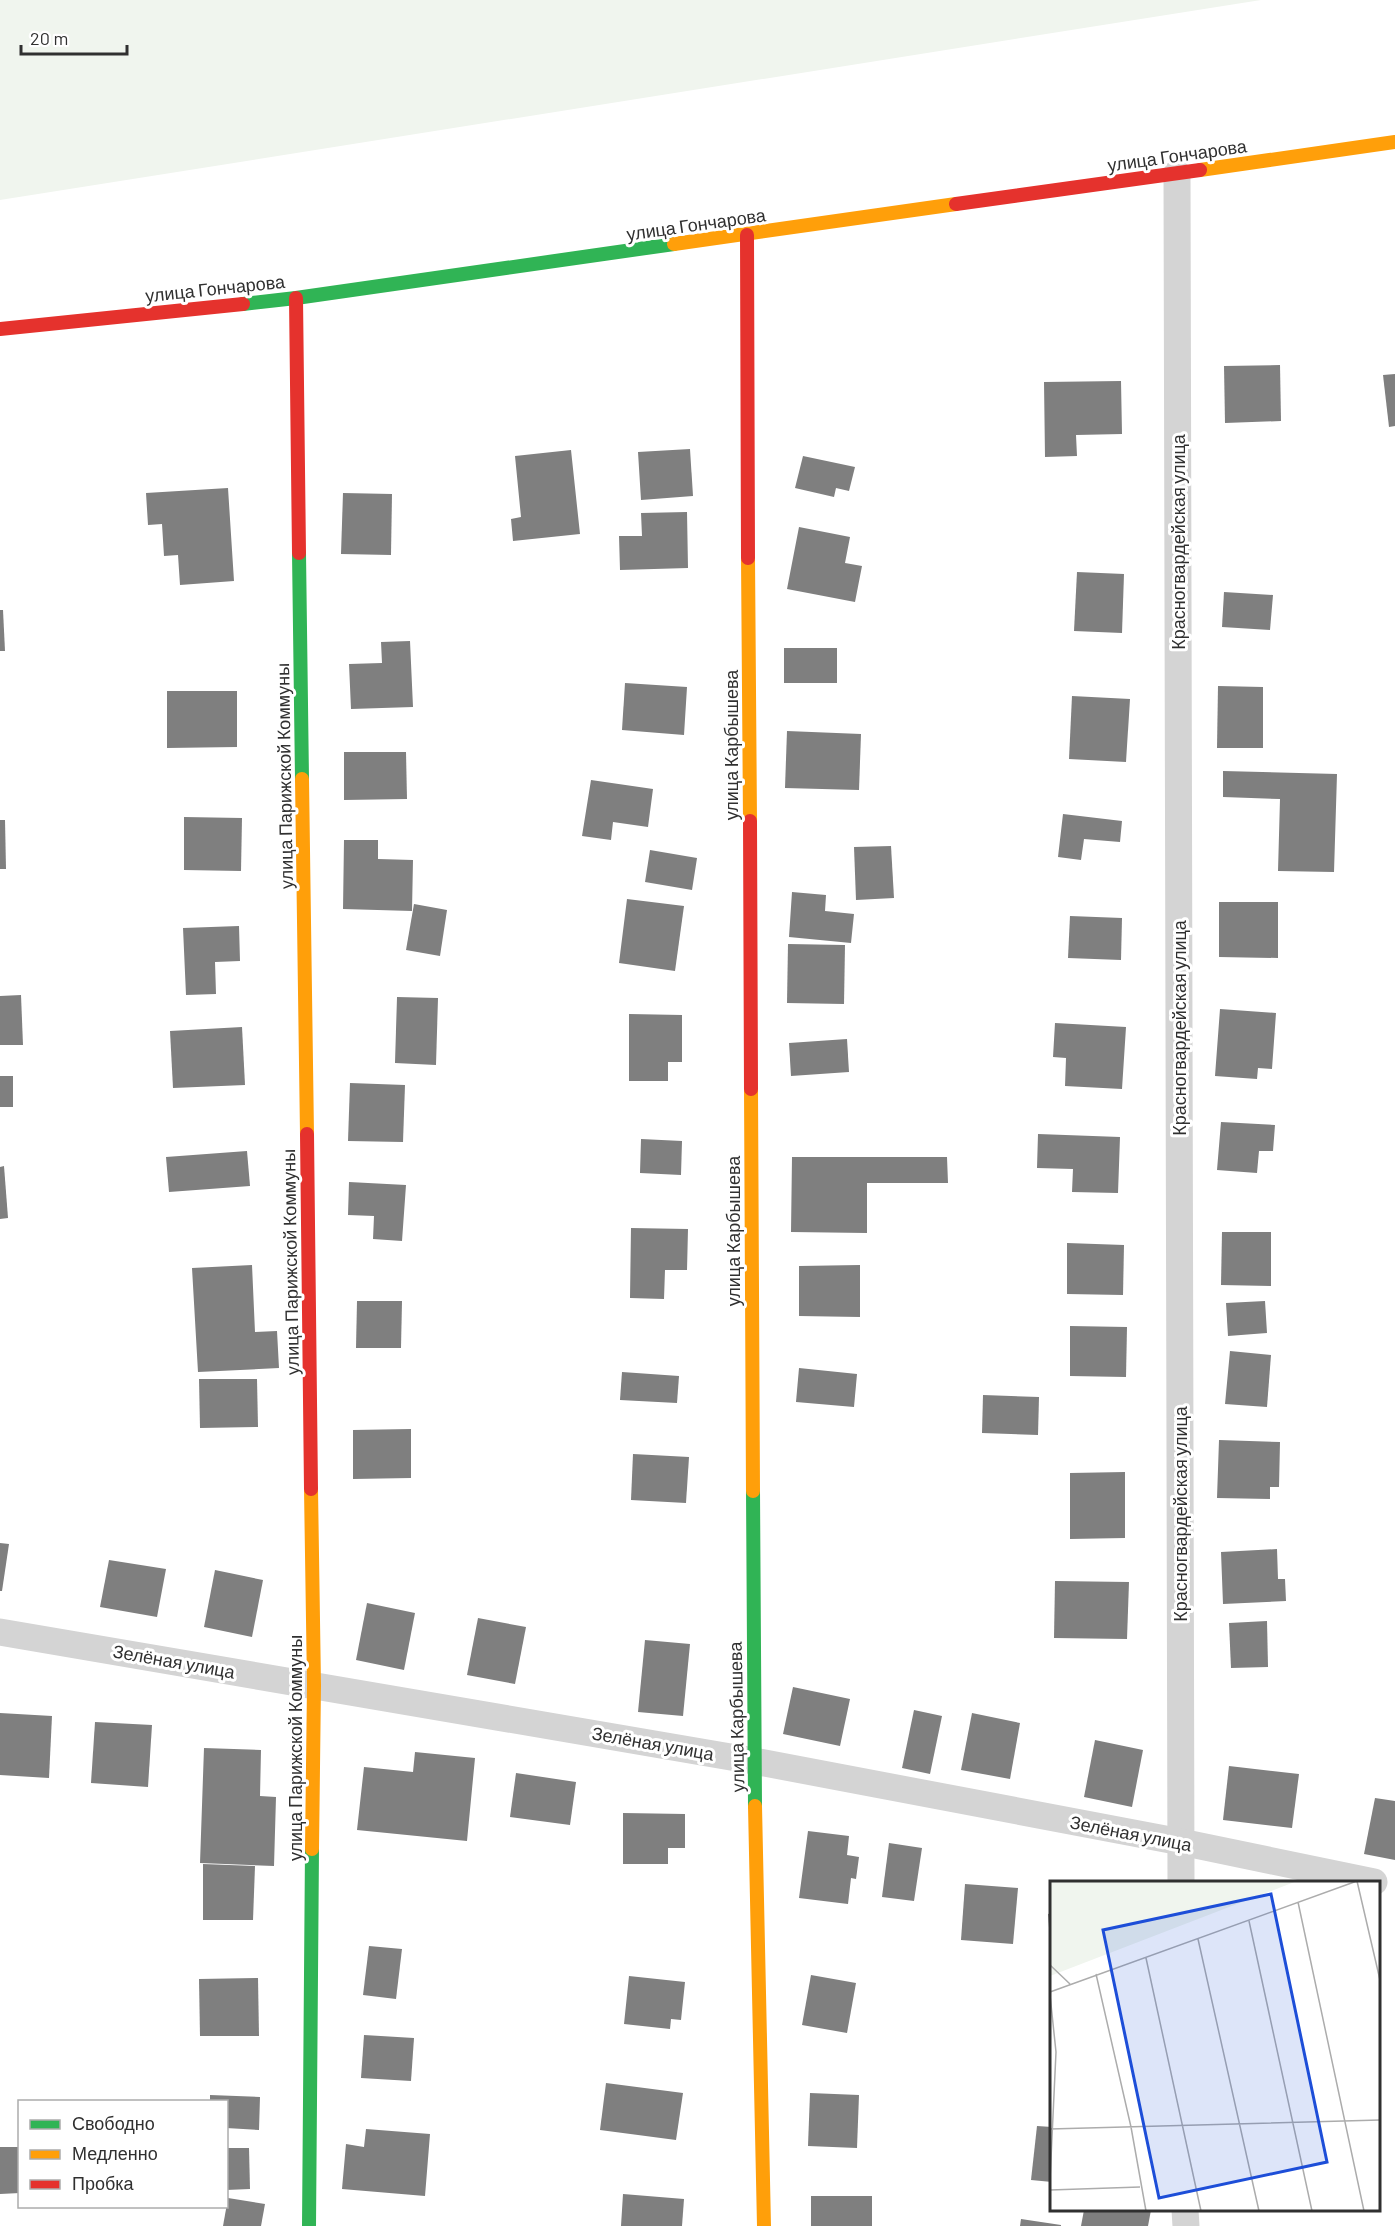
<svg xmlns="http://www.w3.org/2000/svg" width="1395" height="2226" viewBox="0 0 1395 2226" font-family="Barlow,sans-serif">
	<style>
		.green { fill: #f0f5ee }
		.building { fill: #7f7f7f }
		.lines { fill: none; stroke-linecap: round; stroke-linejoin: round }
		.street { stroke: #d4d4d4; stroke-width: 27 }
		.fast { stroke: #30b455; stroke-width: 14 }
		.slow { stroke: #ff9f0a; stroke-width: 14 }
		.jam { stroke: #e5322d; stroke-width: 14 }
		.labels { text-anchor: middle; dominant-baseline: central; stroke-width: 6; stroke-linejoin: round; paint-order: stroke }
		.street-label { font-size: 18px; fill: #303030; stroke: #fff }
		.inset-road { fill: none; stroke: #acacac; stroke-width: 1.5 }
		.view { fill: #1d4ed8; fill-opacity: 0.15; stroke: #1d4ed8; stroke-width: 3 }
		.inset-edge { fill: none; stroke: #303030; stroke-width: 3 }
	</style>
	<rect width="100%" height="100%" fill="#fff"/>
	<!-- green -->
	<polygon class="green" points="0,0 1261,0 0,200"/>
	<!-- building -->
	<g class="building">
		<polygon points="1280,365 1281,421 1225,423 1224,366"/>
		<polygon points="1395,374 1395,426 1389,427 1383,375"/>
		<polygon points="1121,381 1122,434 1076,435 1077,456 1045,457 1044,382"/>
		<polygon points="690,449 693,496 641,500 638,452"/>
		<polygon points="571,450 580,534 513,541 511,519 521,517 515,456"/>
		<polygon points="803,456 855,467 849,491 836,488 834,497 795,488"/>
		<polygon points="228,488 234,581 180,585 178,555 164,556 162,524 148,525 146,493"/>
		<polygon points="343,493 392,494 391,555 341,554"/>
		<polygon points="687,512 688,568 620,570 619,536 642,536 641,513"/>
		<polygon points="799,527 850,537 845,563 862,566 855,602 787,589"/>
		<polygon points="1077,572 1124,574 1122,633 1074,631"/>
		<polygon points="1224,592 1273,595 1270,630 1222,627"/>
		<polygon points="0,610 3,610 5,651 0,651"/>
		<polygon points="410,641 413,707 351,709 349,664 382,663 381,642"/>
		<rect x="784" y="648" width="53" height="35"/>
		<polygon points="625,683 687,687 684,735 622,730"/>
		<polygon points="1218,686 1263,687 1263,748 1217,748"/>
		<polygon points="167,691 237,691 237,747 167,748"/>
		<polygon points="1072,696 1130,699 1126,762 1069,759"/>
		<polygon points="787,731 861,734 859,790 785,788"/>
		<polygon points="344,752 406,752 407,799 344,800"/>
		<polygon points="1223,771 1337,774 1334,872 1278,871 1280,799 1223,797"/>
		<polygon points="591,780 653,789 648,827 613,822 611,840 582,836"/>
		<polygon points="1063,814 1122,821 1120,842 1084,839 1081,860 1058,857"/>
		<polygon points="184,817 242,818 241,871 184,870"/>
		<polygon points="0,820 5,820 6,869 0,869"/>
		<polygon points="344,840 378,840 378,859 413,860 412,911 343,909"/>
		<polygon points="891,846 894,898 856,900 854,847"/>
		<polygon points="650,850 697,858 692,890 645,882"/>
		<polygon points="792,892 826,895 825,911 854,914 851,943 789,937"/>
		<polygon points="627,899 684,906 675,971 619,963"/>
		<polygon points="1219,902 1278,902 1278,958 1219,957"/>
		<polygon points="414,904 447,910 440,956 406,950"/>
		<polygon points="1070,916 1122,918 1121,960 1068,958"/>
		<polygon points="239,926 240,961 215,962 216,994 186,995 183,928"/>
		<polygon points="788,944 845,945 844,1004 787,1003"/>
		<polygon points="21,995 23,1045 0,1045 0,996"/>
		<polygon points="397,997 438,998 436,1065 395,1063"/>
		<polygon points="1220,1009 1276,1013 1272,1069 1258,1068 1257,1079 1215,1076"/>
		<polygon points="629,1014 682,1015 682,1062 668,1062 668,1081 629,1081"/>
		<polygon points="1055,1023 1126,1027 1122,1089 1065,1086 1066,1058 1053,1057"/>
		<polygon points="242,1027 245,1085 173,1088 170,1031"/>
		<polygon points="847,1039 849,1072 791,1076 789,1043"/>
		<rect x="0" y="1076" width="13" height="31"/>
		<polygon points="350,1083 405,1085 403,1142 348,1141"/>
		<polygon points="1221,1122 1275,1125 1273,1151 1259,1151 1257,1173 1217,1170"/>
		<polygon points="1038,1134 1120,1137 1118,1193 1072,1192 1073,1169 1037,1168"/>
		<polygon points="641,1139 682,1141 681,1175 640,1173"/>
		<polygon points="247,1151 250,1186 169,1192 166,1157"/>
		<polygon points="792,1157 947,1157 948,1183 867,1183 867,1233 791,1232"/>
		<polygon points="4,1166 8,1218 0,1219 0,1167"/>
		<polygon points="349,1182 406,1185 402,1241 373,1239 374,1216 348,1215"/>
		<polygon points="631,1228 688,1229 687,1270 665,1270 664,1299 630,1298"/>
		<polygon points="1222,1232 1271,1232 1271,1286 1221,1285"/>
		<polygon points="1067,1243 1124,1245 1123,1295 1067,1294"/>
		<polygon points="252,1265 255,1332 277,1331 279,1368 198,1372 192,1268"/>
		<polygon points="860,1265 860,1317 799,1316 799,1266"/>
		<polygon points="357,1301 402,1301 401,1348 356,1348"/>
		<polygon points="1265,1301 1267,1333 1228,1336 1226,1303"/>
		<polygon points="1070,1326 1127,1327 1126,1377 1070,1376"/>
		<polygon points="1230,1351 1271,1355 1267,1407 1225,1404"/>
		<polygon points="799,1368 857,1374 854,1407 796,1402"/>
		<polygon points="622,1372 679,1376 677,1403 620,1400"/>
		<polygon points="199,1379 257,1379 258,1427 200,1428"/>
		<polygon points="983,1395 1039,1397 1038,1435 982,1433"/>
		<polygon points="411,1429 411,1478 353,1479 353,1430"/>
		<polygon points="1219,1440 1280,1442 1279,1487 1270,1487 1270,1499 1217,1498"/>
		<polygon points="633,1454 689,1457 686,1503 631,1500"/>
		<polygon points="1125,1472 1125,1538 1070,1539 1070,1473"/>
		<polygon points="0,1543 9,1544 2,1591 0,1591"/>
		<polygon points="1277,1549 1278,1579 1285,1579 1286,1601 1223,1604 1221,1552"/>
		<polygon points="109,1560 166,1569 157,1617 100,1607"/>
		<polygon points="215,1570 263,1580 252,1637 204,1627"/>
		<polygon points="1055,1581 1129,1582 1127,1639 1054,1638"/>
		<polygon points="367,1603 415,1613 404,1670 356,1660"/>
		<polygon points="478,1618 526,1627 515,1684 467,1675"/>
		<polygon points="1267,1621 1268,1667 1231,1668 1229,1623"/>
		<polygon points="645,1640 690,1644 683,1716 638,1712"/>
		<polygon points="793,1687 850,1699 840,1746 783,1734"/>
		<polygon points="914,1710 942,1716 930,1774 902,1768"/>
		<polygon points="0,1713 52,1716 49,1778 0,1775"/>
		<polygon points="972,1713 1020,1723 1010,1779 961,1770"/>
		<polygon points="95,1722 152,1725 148,1787 91,1783"/>
		<polygon points="1095,1740 1143,1750 1132,1807 1084,1797"/>
		<polygon points="204,1748 261,1750 260,1796 276,1797 274,1866 200,1863"/>
		<polygon points="415,1752 475,1758 467,1841 357,1830 364,1767 413,1772"/>
		<polygon points="1229,1766 1299,1774 1292,1828 1223,1820"/>
		<polygon points="516,1773 576,1782 570,1825 510,1817"/>
		<polygon points="1375,1798 1395,1801 1395,1860 1364,1854"/>
		<polygon points="623,1813 685,1814 685,1848 668,1848 668,1864 623,1864"/>
		<polygon points="808,1831 849,1836 847,1855 859,1857 856,1879 851,1878 848,1904 799,1898"/>
		<polygon points="889,1843 922,1848 914,1901 882,1897"/>
		<polygon points="203,1864 255,1866 253,1920 203,1920"/>
		<polygon points="965,1884 1018,1888 1013,1944 961,1940"/>
		<polygon points="1052,1913 1052,1941 1050,1941 1048,1914"/>
		<polygon points="369,1946 402,1949 396,1999 363,1995"/>
		<polygon points="811,1975 856,1983 847,2033 802,2025"/>
		<polygon points="629,1976 685,1982 681,2020 671,2019 670,2029 624,2024"/>
		<polygon points="258,1978 259,2036 200,2036 199,1979"/>
		<polygon points="364,2035 414,2038 411,2081 361,2078"/>
		<polygon points="606,2083 683,2093 676,2140 600,2130"/>
		<polygon points="810,2093 859,2095 857,2148 808,2146"/>
		<polygon points="210,2095 260,2097 259,2130 226,2128 226,2102 210,2102"/>
		<polygon points="1037,2126 1052,2127 1052,2182 1031,2180"/>
		<polygon points="366,2129 430,2134 425,2196 342,2189 346,2144 364,2147"/>
		<polygon points="0,2147 20,2147 20,2193 0,2194"/>
		<polygon points="226,2148 249,2148 250,2189 226,2190"/>
		<polygon points="623,2194 684,2199 682,2226 621,2226"/>
		<rect x="811" y="2196" width="61" height="30"/>
		<polygon points="228,2198 265,2204 261,2226 223,2226"/>
		<polygon points="1084,2210 1151,2210 1148,2226 1081,2226"/>
		<polygon points="1021,2219 1061,2225 1061,2226 1020,2226"/>
	</g>
	<g class="lines">
		<!-- street -->
		<g class="street">
			<polyline points="1177,173 1181,1882"/>
			<polyline points="0,1632 754,1761 1181,1842 1374,1882"/>
			<polyline points="1185,2210 1186,2226"/>
		</g>
		<!-- fast -->
		<g class="fast">
			<polyline points="243,304 296,298 674,244"/>
			<polyline points="299,553 302,779"/>
			<polyline points="753,1491 755,1806"/>
			<polyline points="309,2226 312,1849"/>
		</g>
		<!-- slow -->
		<g class="slow">
			<polyline points="1200,170 1395,142"/>
			<polyline points="674,244 956,204"/>
			<polyline points="748,558 750,821"/>
			<polyline points="302,779 307,1134"/>
			<polyline points="751,1089 753,1491"/>
			<polyline points="311,1489 314,1685 312,1849"/>
			<polyline points="755,1806 764,2226"/>
		</g>
		<!-- jam -->
		<g class="jam">
			<polyline points="956,204 1200,170"/>
			<polyline points="747,235 748,558"/>
			<polyline points="296,298 299,553"/>
			<polyline points="0,329 243,304"/>
			<polyline points="750,821 751,1089"/>
			<polyline points="307,1134 311,1489"/>
		</g>
	</g>
	<g class="labels">
		<!-- street labels -->
		<g class="street-label">
			<text transform="translate(1177 155) rotate(-8)">улица Гончарова</text>
			<text transform="translate(696 224) rotate(-8)">улица Гончарова</text>
			<text transform="translate(215 288) rotate(-6)">улица Гончарова</text>
			<text transform="translate(1178 542) rotate(-90)">Красногвардейская улица</text>
			<text transform="translate(731 745) rotate(-90)">улица Карбышева</text>
			<text transform="translate(284 776) rotate(-91)">улица Парижской Коммуны</text>
			<text transform="translate(1179 1028) rotate(-90)">Красногвардейская улица</text>
			<text transform="translate(733 1231) rotate(-90)">улица Карбышева</text>
			<text transform="translate(290 1262) rotate(-91)">улица Парижской Коммуны</text>
			<text transform="translate(1180 1514) rotate(-90)">Красногвардейская улица</text>
			<text transform="translate(174 1661) rotate(10)">Зелёная улица</text>
			<text transform="translate(736 1717) rotate(-91)">улица Карбышева</text>
			<text transform="translate(653 1743) rotate(10)">Зелёная улица</text>
			<text transform="translate(295 1748) rotate(-90)">улица Парижской Коммуны</text>
			<text transform="translate(1131 1833) rotate(11)">Зелёная улица</text>
		</g>
	</g>
	<!-- overview -->
	<g transform="translate(1050 1881)">
		<rect width="330" height="330" fill="#fff"/>
		<path d="M0,0H247L0,95Z" fill="#f0f5ee"/>
		<path class="inset-road" d="M307,0L330,99M248,21L314,330M199,40L262,330M148,58L209,330M96,77L151,330M0,84L20,103M46,93L81,246L96,330M0,111L307,0M0,114L6,171L0,299M0,248L330,239M0,309L90,306"/>
		<path class="view" d="M221,13L277,281L109,317L53,49Z"/>
		<rect width="330" height="330" class="inset-edge"/>
	</g>
	<!-- legend -->
	<rect x="18" y="2100" width="210" height="108" fill="#ffffff" stroke="#acacac" stroke-width="1.5"/>
	<rect x="30" y="2120" width="30" height="9" fill="#30b455" stroke="#acacac" stroke-width="1.5"/>
	<text x="72" y="2130" font-size="18" fill="#303030">Свободно</text>
	<rect x="30" y="2150" width="30" height="9" fill="#ff9f0a" stroke="#acacac" stroke-width="1.5"/>
	<text x="72" y="2160" font-size="18" fill="#303030">Медленно</text>
	<rect x="30" y="2180" width="30" height="9" fill="#e5322d" stroke="#acacac" stroke-width="1.5"/>
	<text x="72" y="2190" font-size="18" fill="#303030">Пробка</text>
	<!-- scale -->
	<path d="M21 45v9h106v-9" fill="none" stroke="#303030" stroke-width="3"/>
	<text x="30" y="45" font-size="18" fill="#303030" stroke="#ffffff" stroke-width="4.5" paint-order="stroke">20 m</text>
</svg>
